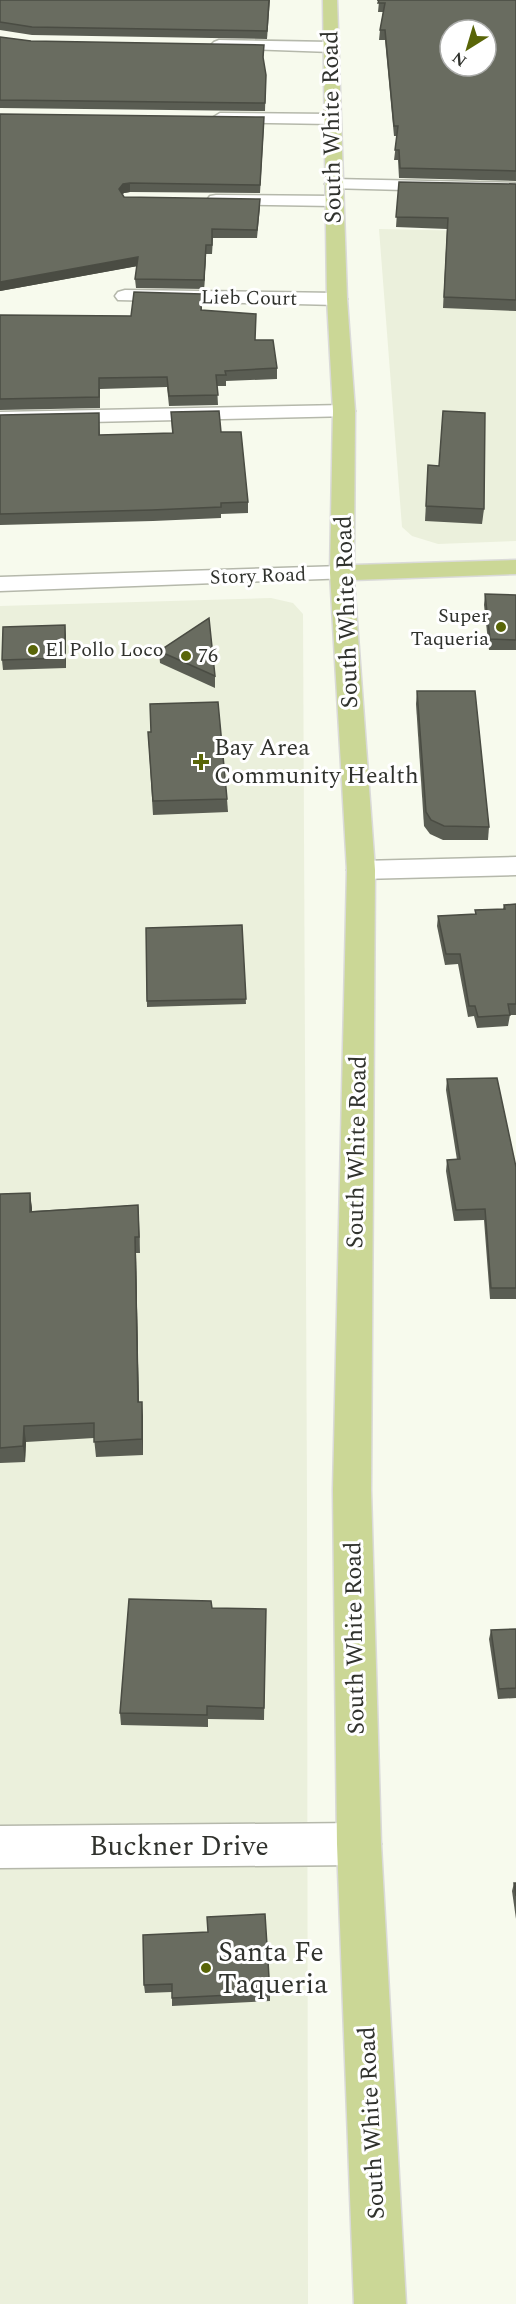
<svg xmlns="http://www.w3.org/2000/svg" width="516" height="2304" viewBox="0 0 516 2304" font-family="Spectral,serif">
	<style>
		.built { fill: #ebf0dc }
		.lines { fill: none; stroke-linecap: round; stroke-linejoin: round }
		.minor-casing { stroke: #b5b8ab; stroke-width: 3 }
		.major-casing { stroke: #dadad9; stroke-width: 3 }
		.minor { fill: #fff; fill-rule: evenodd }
		.major { fill: #cbd796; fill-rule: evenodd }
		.wall { fill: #5a5d53 }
		.shaded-wall { fill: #4a4c43 }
		.building { fill: #696c60; stroke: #4a4c43; stroke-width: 1.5; fill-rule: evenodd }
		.poi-dot { fill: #596508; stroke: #fff; stroke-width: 2 }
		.labels { text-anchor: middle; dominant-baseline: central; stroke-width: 6; stroke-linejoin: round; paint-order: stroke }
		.far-street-label { font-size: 20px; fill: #30322d; stroke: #fff }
		.far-poi-label { font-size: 20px; fill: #30322d; stroke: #fff; text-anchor: start }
		.street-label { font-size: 24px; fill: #30322d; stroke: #fff }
		.poi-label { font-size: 24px; fill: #30322d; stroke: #fff; text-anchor: start }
		.near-street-label { font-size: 28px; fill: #30322d; stroke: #fff }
		.near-poi-label { font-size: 28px; fill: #30322d; stroke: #fff; text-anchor: start }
	</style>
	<rect width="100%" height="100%" fill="#f7faed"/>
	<!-- built -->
	<g class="built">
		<polygon points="379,229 516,232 516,541 438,544 412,536 402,527"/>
		<polygon points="271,598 293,603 303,614 307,1501 308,2304 0,2304 0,606"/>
	</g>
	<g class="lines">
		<!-- minor casing -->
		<g class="minor-casing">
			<g id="minor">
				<polygon points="219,40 331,42 339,47 331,52 214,48 211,45 214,42"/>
				<polygon points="220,113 332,114 340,119 332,124 214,122 212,118"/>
				<polygon points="334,179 516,183 516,193 328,188 325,184 328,180"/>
				<polygon points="216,195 334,196 340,197 343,201 340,205 334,206 210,204 207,200 210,196"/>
				<polygon points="125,290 337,293 344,295 347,299 344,303 337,305 118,300 115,296 118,292"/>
				<polygon points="344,405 352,406 355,411 352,416 0,424 0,412"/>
				<polygon points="342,566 350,568 354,573 350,578 0,591 0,577"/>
				<polygon points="516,857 516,875 361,879 351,876 347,870 351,864 361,861"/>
				<polygon points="359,1823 375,1829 381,1844 375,1859 359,1865 0,1868 0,1826"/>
			</g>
		</g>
		<!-- major casing -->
		<g class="major-casing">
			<polygon id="major" points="323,0 337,0 347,299 355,411 354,565 516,560 516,574 354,580 375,870 371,1490 381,1844 406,2304 354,2304 337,1844 333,1490 347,870 330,573 333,411 327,299"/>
		</g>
		<!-- minor -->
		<use href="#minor" class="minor"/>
		<!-- major -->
		<use href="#major" class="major"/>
	</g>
	<!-- wall -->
	<g class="wall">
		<polygon points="0,0 270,0 267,39 32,35 0,30"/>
		<polygon points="377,0 516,0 516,181 399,178 398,160 394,160 397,136 394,136 385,40 379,40 380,30 383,12 378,12 379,1 377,1"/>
		<polygon points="0,37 31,41 264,53 263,60 266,75 265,111 0,108"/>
		<polygon points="0,114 264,125 260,193 130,192 124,193 122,194 124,197 260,207 257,238 213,238 212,254 206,254 204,289 136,288 135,279 137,266 0,291"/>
		<polygon points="399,182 516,184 516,311 443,308 447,229 396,227"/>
		<polygon points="202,294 202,310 256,340 277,368 277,379 226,381 226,386 217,386 218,405 169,406 167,387 100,389 100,408 0,410 0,315 131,316"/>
		<polygon points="171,412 221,432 248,502 248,513 221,514 221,518 153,521 0,525 0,415 99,413 100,435 172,433"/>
		<polygon points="428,465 484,509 482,524 425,521"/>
		<polygon points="485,594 516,595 516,650 489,650 484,605"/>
		<polygon points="66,635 66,668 3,670 2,660"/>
		<polygon points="159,651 215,676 215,688 160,663"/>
		<polygon points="417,691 489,827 488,840 443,840 430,834 424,826 416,704"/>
		<polygon points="148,732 151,732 227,799 228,812 153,815"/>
		<polygon points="516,904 516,1015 510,1015 508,1026 477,1028 474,1016 468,1017 458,964 445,965 437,926 438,916 475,914 475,910 503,909 504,905"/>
		<polygon points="242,925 246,1004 147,1007 146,928"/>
		<polygon points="447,1079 516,1167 516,1299 490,1299 484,1220 454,1221 446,1171 447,1160 457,1160 446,1090"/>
		<polygon points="30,1193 32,1211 138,1205 140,1253 136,1253 139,1402 143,1417 143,1455 96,1457 94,1438 26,1442 25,1462 0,1463 0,1194"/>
		<polygon points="266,1609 264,1720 208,1719 208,1727 121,1725 120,1713"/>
		<polygon points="516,1629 516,1698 498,1699 489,1639 491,1630"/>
		<polygon points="514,1883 516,1883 516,1919 512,1891"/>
		<polygon points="208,1932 270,1993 270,2001 172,2006 172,1992 145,1993 144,1985"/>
	</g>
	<!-- shaded-wall -->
	<g class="shaded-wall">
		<polygon points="130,183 130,192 124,193 119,198 119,189 123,184"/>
		<polygon points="206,245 206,254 204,289 204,280"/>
		<polygon points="138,257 138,266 0,291 0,282"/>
		<polygon points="65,625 66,635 66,668 65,658"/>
		<polygon points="30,1193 32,1208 32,1227 30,1212"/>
		<polygon points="138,1205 139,1221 140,1253 139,1237"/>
		<polygon points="135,1237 136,1253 139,1417 138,1402"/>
		<polygon points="142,1402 143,1417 143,1455 142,1439"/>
		<polygon points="24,1426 26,1442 25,1462 23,1446"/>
	</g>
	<!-- building -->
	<g class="building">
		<polygon points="0,0 269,0 267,31 32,27 0,22"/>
		<path d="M379,0H516V171L400,168L399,150H395L398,126H394L385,30H380L385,3H378ZM450,30H486V66H450Z"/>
		<polygon points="0,37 31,41 264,45 263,57 266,75 265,103 0,100"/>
		<polygon points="0,114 264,117 260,185 130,183 123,184 119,189 124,197 260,199 257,230 212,229 212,245 206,245 204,280 135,279 138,257 0,282"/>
		<polygon points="399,182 516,184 516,300 444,297 448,218 396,217"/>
		<polygon points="134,292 202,294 201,310 256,314 255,340 273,340 277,368 225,371 226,375 216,375 218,395 169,396 167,377 99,378 99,397 0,399 0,315 131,316"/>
		<polygon points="219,411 221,432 241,432 248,502 221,503 221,507 152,510 0,514 0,415 99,413 99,435 173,433 171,412"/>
		<polygon points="443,411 485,413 484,509 426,506 428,465 439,466"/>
		<polygon points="485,594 516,595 516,640 490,639"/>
		<polygon points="209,618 215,676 159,651"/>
		<polygon points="65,625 65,658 2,660 3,627"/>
		<polygon points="417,691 475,691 489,827 444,826 431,820 426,812"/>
		<polygon points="218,702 227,799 153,801 148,732 151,732 150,704"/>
		<polygon points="516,904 516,1004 508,1004 510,1015 478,1017 475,1006 469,1006 460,954 446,954 438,916 476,914 475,910 505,909 504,905"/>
		<polygon points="242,925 246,999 147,1001 146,928"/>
		<polygon points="497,1078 516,1167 516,1288 491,1288 485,1209 456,1210 447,1160 460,1159 447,1079"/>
		<polygon points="30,1193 30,1212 138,1205 139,1237 135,1237 138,1402 142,1402 142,1439 94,1442 94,1423 24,1426 23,1446 0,1448 0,1194"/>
		<polygon points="129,1599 211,1601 212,1608 266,1609 264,1708 207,1706 207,1715 120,1713"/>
		<polygon points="516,1629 516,1688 499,1689 491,1630"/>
		<polygon points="514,1883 516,1883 516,1896"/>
		<polygon points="265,1914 270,1993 172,1998 172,1984 144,1985 143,1935 208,1932 207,1917"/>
	</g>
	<!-- markers -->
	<g class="poi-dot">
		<circle cx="501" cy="627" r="6"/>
		<circle cx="33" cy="650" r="6"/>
		<circle cx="186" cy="656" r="6"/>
		<path d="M198 753h6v6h6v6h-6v6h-6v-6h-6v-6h6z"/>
		<circle cx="206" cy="1968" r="6"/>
	</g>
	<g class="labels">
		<!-- far-street labels -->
		<g class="far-street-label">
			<text transform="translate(249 298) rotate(1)">Lieb Court</text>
			<text transform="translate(258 576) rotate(-2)">Story Road</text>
		</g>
		<!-- far-poi labels -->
		<g class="far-poi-label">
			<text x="489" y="616" text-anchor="end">Super<tspan x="489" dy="23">Taqueria</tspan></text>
			<text x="45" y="650">El Pollo Loco</text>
			<text x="198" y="656">76</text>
		</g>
		<!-- street labels -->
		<g class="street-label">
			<text transform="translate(332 127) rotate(-91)">South White Road</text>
			<text transform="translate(347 612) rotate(-92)">South White Road</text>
			<text transform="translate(357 1152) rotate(-89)">South White Road</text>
			<text transform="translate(355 1638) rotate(-91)">South White Road</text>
			<text transform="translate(372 2123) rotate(-93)">South White Road</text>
		</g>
		<!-- poi labels -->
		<g class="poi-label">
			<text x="214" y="748">Bay Area<tspan x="214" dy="28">Community Health</tspan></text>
		</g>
		<!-- near-street labels -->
		<g class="near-street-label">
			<text x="179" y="1846">Buckner Drive</text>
		</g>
		<!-- near-poi labels -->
		<g class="near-poi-label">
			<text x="218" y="1952">Santa Fe<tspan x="218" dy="32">Taqueria</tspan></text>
		</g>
	</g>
	<!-- north arrow -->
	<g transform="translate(468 48) rotate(217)"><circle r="28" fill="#ffffff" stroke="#acadab" stroke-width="1.5"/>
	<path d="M0-4.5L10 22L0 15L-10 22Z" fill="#596508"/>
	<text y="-9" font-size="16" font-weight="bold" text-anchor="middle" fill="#30322d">N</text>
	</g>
</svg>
